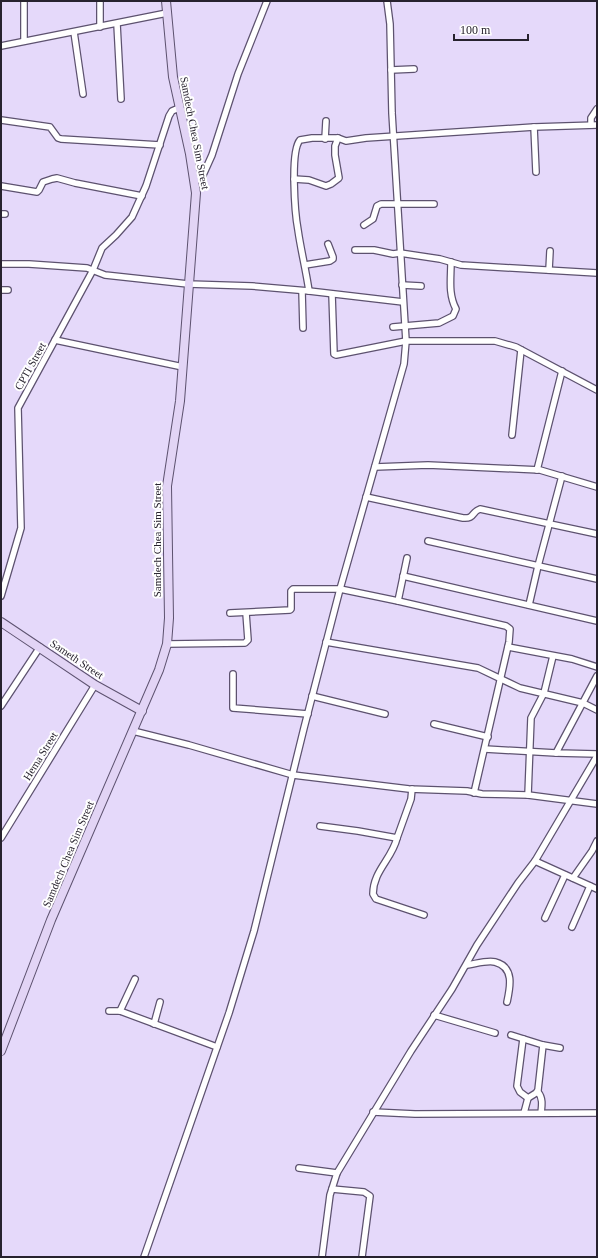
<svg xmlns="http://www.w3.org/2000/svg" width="598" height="1258" viewBox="0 0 598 1258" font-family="'Times New Roman',serif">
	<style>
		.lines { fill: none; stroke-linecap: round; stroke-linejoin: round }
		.street-casing { stroke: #5d526f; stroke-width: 8 }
		.secondary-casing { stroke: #5d526f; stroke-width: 10 }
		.street { stroke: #fff; stroke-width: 5.5 }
		.secondary { stroke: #e2d4f5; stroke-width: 8 }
		.labels { text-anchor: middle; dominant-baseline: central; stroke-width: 4; stroke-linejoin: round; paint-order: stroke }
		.street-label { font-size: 11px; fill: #27222e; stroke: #fff }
	</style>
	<rect width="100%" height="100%" fill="#e5d9fa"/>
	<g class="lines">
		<!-- street casing -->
		<g class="street-casing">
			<g id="street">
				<polyline points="24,1 24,41"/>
				<polyline points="100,1 100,27"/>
				<polyline points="117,24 121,99"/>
				<polyline points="74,32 83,94"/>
				<polyline points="1,46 167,13"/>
				<polyline points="391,70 414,69"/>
				<polyline points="1,120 50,127 58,138 61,139 160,145"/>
				<polyline points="591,125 591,118 597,109"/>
				<polyline points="534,127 536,172"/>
				<polyline points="325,139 326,121"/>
				<polyline points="294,179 309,180 326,186 331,184 339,178 335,155 335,146 338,138"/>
				<polyline points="195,182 203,175 212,155 238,74 267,1"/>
				<polyline points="1,186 37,192 39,190 43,182 52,179 57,178 75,183 142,196"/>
				<polyline points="1,214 5,214"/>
				<polyline points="364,225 373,219 377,206 381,204 434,204"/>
				<polyline points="355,250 374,250 393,254 400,253 440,259 461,265 597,273"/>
				<polyline points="1,264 29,264 87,268 105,275 188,284 252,286 309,291 403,302"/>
				<polyline points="305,265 330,261 333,259 333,257 328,244"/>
				<polyline points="549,270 550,251"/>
				<polyline points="402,285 421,286"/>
				<polyline points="1,290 8,290"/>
				<polyline points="302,291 303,328"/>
				<path d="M309,291C306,270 301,251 298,230C295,214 290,151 300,140L312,138H338L346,141L366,138L534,127L597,125"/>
				<polyline points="332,294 334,354 336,355 406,341 495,341 516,347 597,390"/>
				<path d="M393,327L439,323L453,316L456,309C448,294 451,278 451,262"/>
				<polyline points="55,340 183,367"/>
				<polyline points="512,435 521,350"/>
				<polyline points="375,467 428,465 540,470 597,487"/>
				<polyline points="537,470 562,371"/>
				<path d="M366,497L463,518C475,519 471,512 480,509L597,534"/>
				<polyline points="428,541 597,579"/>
				<polyline points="403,576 597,621"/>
				<polyline points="1,596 21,528 18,408 93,270 102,248 116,235 132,217 146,186 169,116 172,111 179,108"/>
				<polyline points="398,601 506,626 510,629 509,642 474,793"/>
				<polyline points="529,605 538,566 562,476"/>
				<polyline points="230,613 290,610 291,609 291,591 293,589 340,589 398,601 407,558"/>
				<polyline points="326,642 478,668 520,688 583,703 597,710"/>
				<polyline points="167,644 245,643 248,640 246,613"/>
				<polyline points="508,647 572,659 597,667"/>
				<polyline points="233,674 233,708 308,714"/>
				<polyline points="597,676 556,753 597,754"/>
				<polyline points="312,696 385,714"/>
				<polyline points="1,706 40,647"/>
				<polyline points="434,724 488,737"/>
				<polyline points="133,731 189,745 293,775 409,789 467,791 482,794 528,795 597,804"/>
				<polyline points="485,749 556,753"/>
				<polyline points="528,795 531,718 544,693 553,656"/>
				<polyline points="320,826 358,831 397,838 411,799 412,789"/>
				<polyline points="1,838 95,685"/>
				<path d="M397,838C392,859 373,871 373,894L376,899L424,915"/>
				<polyline points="535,861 597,889"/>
				<polyline points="573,878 592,851 597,841"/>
				<polyline points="545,918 565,875"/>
				<polyline points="572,927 590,886"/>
				<path d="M467,965C475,964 487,960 495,962C515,967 510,988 507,1002"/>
				<polyline points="109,1011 120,1011 217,1047"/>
				<polyline points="120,1011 135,979"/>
				<polyline points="434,1015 495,1033"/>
				<polyline points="154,1024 160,1002"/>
				<polyline points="511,1035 543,1045 538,1090 536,1093 528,1098 524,1113"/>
				<polyline points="523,1039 517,1086 520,1092 528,1098"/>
				<polyline points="543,1045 560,1048"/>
				<path d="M538,1092C543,1098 542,1105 541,1113"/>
				<polyline points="373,1112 415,1114 597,1113"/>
				<polyline points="299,1168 337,1173"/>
				<polyline points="332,1189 364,1192 370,1196 362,1257"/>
				<polyline points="144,1257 229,1013 254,931 304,728 340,589 404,364 406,341 392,113 390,24 387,1"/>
				<polyline points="322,1257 330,1195 337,1173 411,1051 452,989 477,945 518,883 535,861 597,756"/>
			</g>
		</g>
		<!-- secondary casing -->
		<g class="secondary-casing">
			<g id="secondary">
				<polyline points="1,622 95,685 142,711"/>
				<polyline points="1,1051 51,920 159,670 167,644 169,618 167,486 180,401 196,193 190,154 173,77 166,1"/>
			</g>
		</g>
		<!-- street -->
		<use href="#street" class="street"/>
		<!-- secondary -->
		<use href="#secondary" class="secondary"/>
	</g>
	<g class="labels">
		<!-- street labels -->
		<g class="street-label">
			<text transform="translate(195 133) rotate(79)">Samdech Chea Sim Street</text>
			<text transform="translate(30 366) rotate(-61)">CPTI Street</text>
			<text transform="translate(157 540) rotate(-90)">Samdech Chea Sim Street</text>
			<text transform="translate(77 659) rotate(34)">Sameth Street</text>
			<text transform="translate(40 756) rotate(-58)">Hema Street</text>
			<text transform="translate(68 854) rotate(-67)">Samdech Chea Sim Street</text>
		</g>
	</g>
	<!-- border -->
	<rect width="598" height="1258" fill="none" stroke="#27222e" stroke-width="4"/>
	<!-- scale -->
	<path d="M454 34v6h74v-6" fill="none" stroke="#27222e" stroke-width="2"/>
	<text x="460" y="34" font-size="12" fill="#27222e" stroke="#ffffff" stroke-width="3" paint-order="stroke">100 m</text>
</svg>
